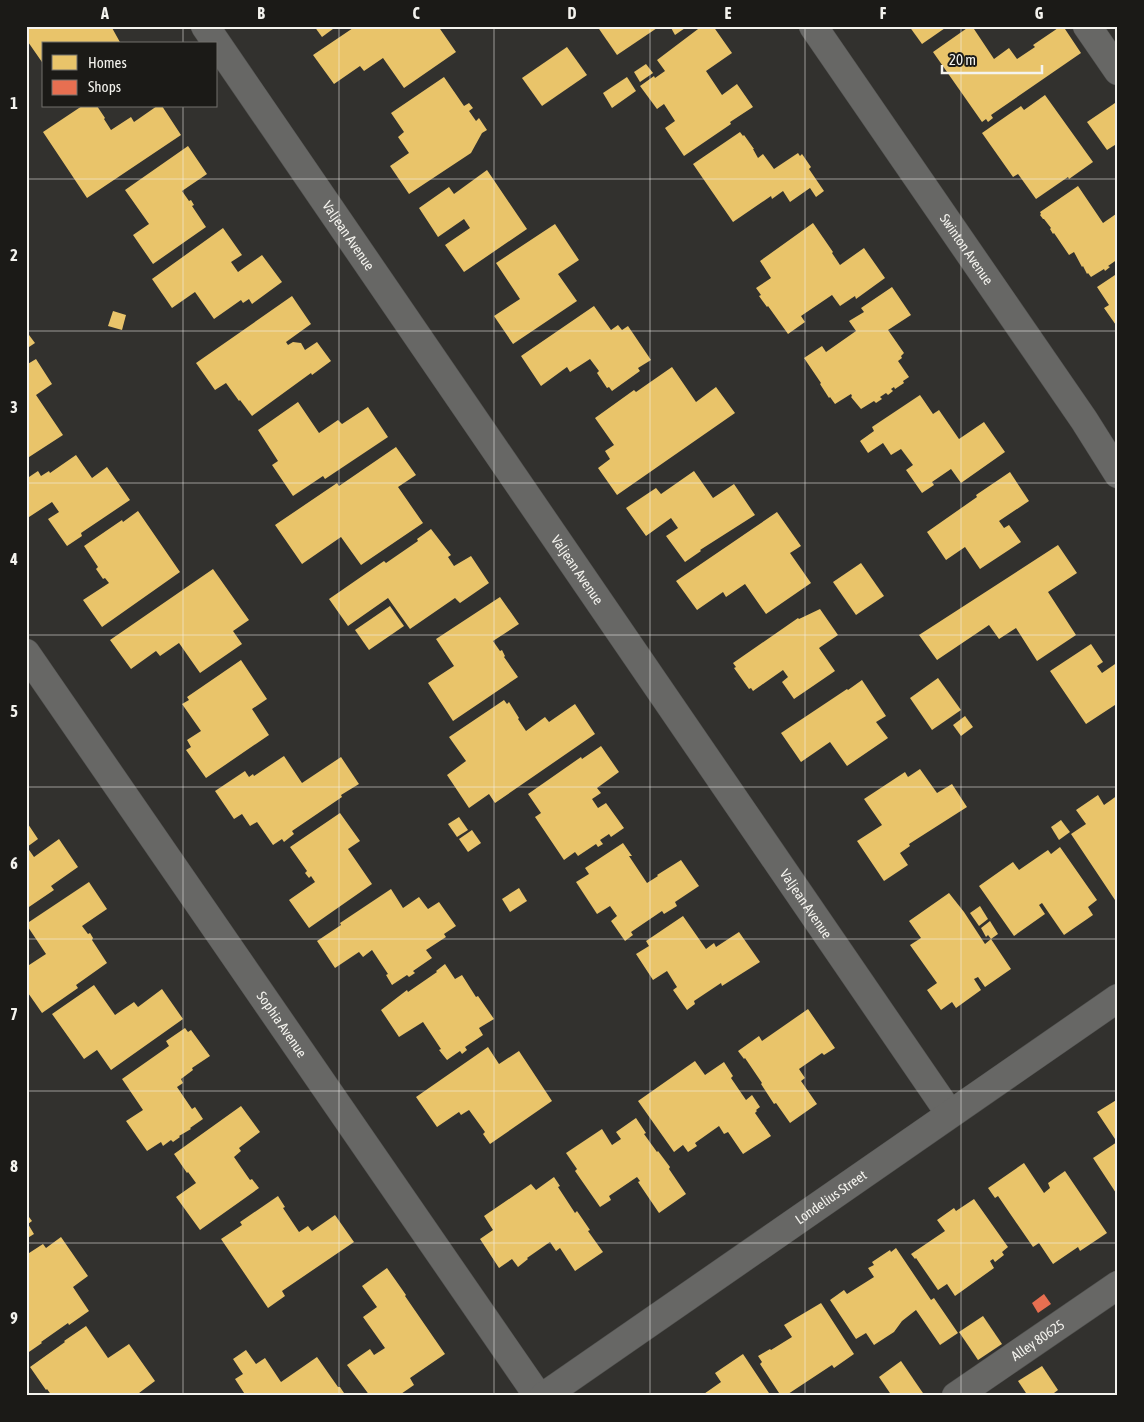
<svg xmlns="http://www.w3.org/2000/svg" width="1144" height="1422" viewBox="0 0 1144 1422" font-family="'Asap Condensed',sans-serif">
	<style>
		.homes { fill: #e9c46a }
		.shops { fill: #e76f51 }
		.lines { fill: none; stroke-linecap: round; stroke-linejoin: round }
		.minor-casing { stroke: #50504e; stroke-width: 29 }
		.minor { stroke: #676765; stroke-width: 28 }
		.grid { fill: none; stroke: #f4f3ee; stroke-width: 1; stroke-opacity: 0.55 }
		.labels { text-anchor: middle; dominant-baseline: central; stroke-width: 5; stroke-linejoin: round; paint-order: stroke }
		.street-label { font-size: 14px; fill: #f4f3ee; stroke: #1b1a17 }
		.neatline { fill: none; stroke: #f4f3ee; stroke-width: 2 }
		.grid-label { font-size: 16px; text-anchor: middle; font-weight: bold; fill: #f4f3ee }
	</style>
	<rect width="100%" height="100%" fill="#32312e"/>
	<!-- homes -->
	<g class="homes">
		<polygon points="26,26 111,26 121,44 44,44 44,65 26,39"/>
		<polygon points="314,26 337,26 322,37"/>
		<polygon points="356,26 438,26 456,52 404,88 383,58 364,71 360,66 334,84 313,55"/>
		<polygon points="597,26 660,26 617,55"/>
		<polygon points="670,26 688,26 675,35"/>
		<polygon points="702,26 713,26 732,53 706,71 722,95 737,84 753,107 730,122 731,124 684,156 665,128 675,121 664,104 657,109 640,86 654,76 655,78 665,71 657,60"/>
		<polygon points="909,26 948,26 922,44"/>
		<polygon points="970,26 972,26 994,59 1009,48 1017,59 1035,47 1033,45 1061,26 1063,26 1081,53 991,115 993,118 988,122 986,119 982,122 933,52"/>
		<polygon points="567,47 587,75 542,106 522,78"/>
		<polygon points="646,64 653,73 640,82 634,72"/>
		<polygon points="444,77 464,106 469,103 473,108 469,111 476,121 479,118 487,130 482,133 471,153 409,194 390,166 409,153 398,137 404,132 391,113"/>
		<polygon points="627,77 636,91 612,108 603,93"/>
		<polygon points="1045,95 1093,162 1069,179 1068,177 1036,199 1018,174 1013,177 982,133 1021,106 1024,110"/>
		<polygon points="1115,103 1118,107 1118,143 1107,150 1087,122"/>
		<polygon points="82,106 97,106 105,118 104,119 111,130 131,117 134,122 157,106 162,106 181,135 87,198 43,132"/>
		<polygon points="740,132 743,136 744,135 754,149 753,149 758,158 763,154 774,169 798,153 800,156 802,154 811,167 809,169 824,191 816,197 810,188 790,202 783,191 772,199 771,196 733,222 693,164"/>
		<polygon points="188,146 207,174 182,191 189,201 191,200 194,205 192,206 206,227 153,264 133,235 149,224 125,190"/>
		<polygon points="487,170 527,229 464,272 445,245 470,228 464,219 438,237 419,208 449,187 454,194"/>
		<polygon points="1078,186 1103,223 1116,214 1118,216 1118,259 1108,266 1110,267 1105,271 1104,269 1091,277 1088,273 1087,274 1083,266 1082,267 1074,252 1069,255 1054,233 1053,234 1050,229 1051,228 1044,219 1043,219 1040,215 1041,214 1040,212"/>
		<polygon points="813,223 833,252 832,253 840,265 864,248 885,278 856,299 855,296 840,306 832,295 801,316 805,322 788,334 768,306 767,307 759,296 761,295 756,288 771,278 760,261"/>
		<polygon points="555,224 579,260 558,274 577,301 513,344 494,316 520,299 496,263"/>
		<polygon points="223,228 242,255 231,262 238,272 262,255 282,282 252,304 249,299 243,303 241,300 214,319 195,292 172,308 152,279"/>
		<polygon points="1118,273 1118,328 1104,308 1109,305 1097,287"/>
		<polygon points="892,287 911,315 888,330 904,353 901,356 902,358 898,361 909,377 903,381 904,383 895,389 894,387 891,389 893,391 888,395 886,393 880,397 882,399 876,403 874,401 861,409 851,397 852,396 851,394 835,404 830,397 829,398 820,384 821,383 804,358 822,346 826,352 856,331 849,321 864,312 861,308"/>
		<polygon points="292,296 311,324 286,342 288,345 293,342 301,343 305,350 317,342 331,361 312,375 311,373 252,416 240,400 239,401 226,383 215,390 196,363"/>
		<polygon points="594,306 611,330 618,325 622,330 628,326 651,360 638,368 640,371 612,391 609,387 607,388 597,373 599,371 590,359 570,372 567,367 541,386 521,356"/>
		<polygon points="113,311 126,315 122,330 108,326"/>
		<polygon points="26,331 35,343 26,349"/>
		<polygon points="36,359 52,384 36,395 63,435 26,459 26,365"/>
		<polygon points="672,367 696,402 716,387 735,413 617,495 598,468 610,459 605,451 614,445 595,418 634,390 636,392"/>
		<polygon points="920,395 933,414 939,410 959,439 984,422 1005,452 961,483 951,469 932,482 934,485 922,493 906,470 913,465 901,449 891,455 883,443 868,453 860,441 874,431 872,427"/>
		<polygon points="298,402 319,433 338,420 342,424 368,407 388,437 325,479 323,476 293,496 272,465 278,461 258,430"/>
		<polygon points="396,447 416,475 398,487 423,523 361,565 341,537 302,564 275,525 337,483 339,486"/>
		<polygon points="76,455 92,478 107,467 130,500 81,533 82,536 67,546 48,519 59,512 52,502 26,519 26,479 38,471 41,476 49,471 50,473"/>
		<polygon points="694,471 713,498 734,484 755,515 700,550 701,551 685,562 666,536 678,528 671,518 646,536 626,508 656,488 661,494"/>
		<polygon points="1010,472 1029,501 999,521 1004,528 1009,525 1021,542 980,569 965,547 946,560 927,532 977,497 976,495"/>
		<polygon points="138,511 180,572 102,627 83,600 109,583 105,578 103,579 96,569 98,567 84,546 122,520 123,522"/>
		<polygon points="777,512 801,546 790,553 811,583 766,614 745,584 726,597 723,592 697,610 676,581"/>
		<polygon points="431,529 451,555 448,557 454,566 471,556 489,583 460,603 455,598 410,629 388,598 348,626 329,599 384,561 386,563 418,541 417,539"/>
		<polygon points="1058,545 1077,573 1048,592 1076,635 1037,661 1016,628 999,639 989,625 937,660 919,635"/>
		<polygon points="861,563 884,596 856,615 833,582"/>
		<polygon points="213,569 249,620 233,631 242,644 200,673 179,643 160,656 156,651 131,669 110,640"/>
		<polygon points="500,597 519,624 493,641 500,651 502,650 505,656 504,657 518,677 453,721 428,683 454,666 436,639"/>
		<polygon points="390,606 404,626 369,650 355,630"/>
		<polygon points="820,609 838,635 819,648 835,671 794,699 782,682 788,677 783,670 753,691 751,688 749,689 734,668 736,667 733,663 798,618 799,619"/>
		<polygon points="1091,644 1103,662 1097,666 1102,673 1118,662 1118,703 1086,724 1050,671"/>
		<polygon points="241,660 267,699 252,709 269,735 206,778 186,750 191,747 187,740 201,731 182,704 189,700 187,697"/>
		<polygon points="938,678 961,710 932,730 910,698"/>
		<polygon points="862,680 886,716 876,722 888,738 847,766 830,742 801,762 781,733 847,689 848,690"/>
		<polygon points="504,700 507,704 509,702 519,718 518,719 526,731 545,717 549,722 575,704 595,734 495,803 489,794 469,808 447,775 466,761 449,737"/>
		<polygon points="965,716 973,727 961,736 953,725"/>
		<polygon points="601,746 619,772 597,788 601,793 592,799 598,808 606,803 624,828 611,837 609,834 600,840 603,844 598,847 596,844 578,856 575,852 564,860 535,817 541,813 528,794 581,757 582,759"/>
		<polygon points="284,756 302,783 341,757 359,784 341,795 342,797 292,831 294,834 284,842 282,839 273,845 257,822 250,826 242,814 234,819 215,791 245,771 249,777 253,774 254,776"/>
		<polygon points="920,769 937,793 952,784 967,807 909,844 910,846 900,853 908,865 884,881 857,841 882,825 864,799 905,772 908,777"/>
		<polygon points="1098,795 1104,805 1118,795 1118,898 1115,900 1071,834 1086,824 1076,810"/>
		<polygon points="340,813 360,841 348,849 372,884 309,928 289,900 315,882 311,876 309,878 305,873 307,871 290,847"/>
		<polygon points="459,817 468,830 457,837 448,824"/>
		<polygon points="1061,820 1070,832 1059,840 1051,827"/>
		<polygon points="26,821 38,839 27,847 34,857 59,839 78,867 51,886 54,890 26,909"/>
		<polygon points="472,830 481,843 468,852 459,839"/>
		<polygon points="623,843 632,856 629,856 647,883 658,876 657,875 681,860 699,886 675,902 677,906 664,914 662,911 631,932 633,935 625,941 611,921 617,916 610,906 597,914 576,882 589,874 585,868"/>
		<polygon points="1060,847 1097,900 1088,907 1093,915 1064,935 1042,903 1039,905 1045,914 1014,936 979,886 1013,862 1019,870 1048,850 1051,854"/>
		<polygon points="89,882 107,909 82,926 88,934 90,933 93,938 92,940 107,963 76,985 78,988 42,1013 26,990 26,967 46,954 26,924"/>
		<polygon points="519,888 527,901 510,912 502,899"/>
		<polygon points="391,889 403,908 419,897 428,909 439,902 456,926 444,934 446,937 426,950 432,958 413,971 415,973 409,977 407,975 392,985 386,975 388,974 372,950 363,957 359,952 335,968 317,941 341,925 340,923"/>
		<polygon points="949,893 964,912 985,944 991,939 1011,969 985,987 978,977 974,979 981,990 956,1008 952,1002 941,1010 927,990 937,983 910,945 921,938 909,921"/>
		<polygon points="980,906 988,919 979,926 970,913"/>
		<polygon points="683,916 706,949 714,943 716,947 739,932 760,962 722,986 721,983 694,1001 695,1004 687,1010 673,990 677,987 667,971 653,980 636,954 649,946 646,941"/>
		<polygon points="990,921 998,934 991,939 988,935 986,937 981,928"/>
		<polygon points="445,964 455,979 462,975 476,997 478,996 494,1019 479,1028 483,1035 465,1047 467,1050 462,1054 460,1051 447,1060 439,1050 441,1049 423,1022 399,1037 381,1010 407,990 408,992 437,972 436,971"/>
		<polygon points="94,985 115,1015 134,1002 138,1007 162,989 183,1019 111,1070 97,1050 84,1059 52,1014"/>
		<polygon points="808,1009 835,1048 824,1055 822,1053 799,1069 805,1078 801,1081 817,1104 790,1123 776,1103 774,1104 761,1084 762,1083 745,1058 744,1059 738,1051 759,1036 762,1041"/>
		<polygon points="185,1028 188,1032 191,1030 210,1056 192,1068 193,1070 181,1079 183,1083 177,1087 192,1109 195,1107 203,1119 190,1128 191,1129 179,1136 180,1137 173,1142 171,1140 163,1146 161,1142 147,1151 126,1121 143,1110 122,1079 169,1046 166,1041"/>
		<polygon points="488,1047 499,1064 519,1051 552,1101 490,1144 483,1134 485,1132 469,1110 461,1115 459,1112 437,1127 416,1097"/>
		<polygon points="695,1061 705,1075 724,1062 733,1076 731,1078 746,1100 752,1095 760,1107 756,1110 757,1111 755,1113 771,1136 743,1154 728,1132 724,1134 719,1126 695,1143 697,1146 688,1152 683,1145 674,1152 638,1101"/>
		<polygon points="1118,1099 1118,1196 1093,1158 1117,1142 1097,1112"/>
		<polygon points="241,1106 260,1132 239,1148 241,1151 234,1157 250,1180 252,1179 259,1188 200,1230 176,1197 196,1183 188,1172 187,1173 174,1154"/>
		<polygon points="636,1118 646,1133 644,1134 657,1152 658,1151 670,1167 669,1169 686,1194 659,1213 638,1182 640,1181 637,1177 609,1196 611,1200 600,1207 575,1171 577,1169 566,1153 602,1129 612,1145 621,1139 616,1132"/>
		<polygon points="1024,1163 1044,1193 1050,1188 1048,1183 1065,1171 1107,1233 1080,1251 1078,1247 1053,1264 1039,1243 1033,1247 998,1196 995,1198 988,1188"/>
		<polygon points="554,1177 560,1186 558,1187 575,1213 577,1211 590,1230 588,1231 603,1252 575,1271 560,1248 556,1251 550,1242 527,1258 528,1259 518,1267 512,1259 499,1268 480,1239 493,1230 484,1216 531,1184 536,1190"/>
		<polygon points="278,1196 285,1207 283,1208 299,1232 308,1226 312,1231 335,1215 354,1242 282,1291 285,1296 268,1308 221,1239 242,1225 240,1222"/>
		<polygon points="974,1199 1008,1247 1002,1252 1004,1255 995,1262 993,1259 990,1261 994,1268 955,1296 947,1284 938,1290 916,1258 915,1259 911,1254 945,1231 937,1220 954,1208 956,1211"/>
		<polygon points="26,1213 32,1221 28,1224 34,1234 26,1239"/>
		<polygon points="61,1237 88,1276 73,1287 89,1311 69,1325 68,1323 41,1342 42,1343 26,1354 26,1255 43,1244 46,1248"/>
		<polygon points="896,1248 931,1300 934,1298 958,1333 940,1345 916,1310 902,1321 894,1332 874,1345 866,1333 856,1339 830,1300 844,1290 847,1294 874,1277 868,1268 874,1265 872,1262 890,1250 891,1252"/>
		<polygon points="387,1268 406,1295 405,1296 445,1354 410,1378 414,1385 398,1396 370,1396 347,1365 370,1349 374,1355 385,1348 363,1317 377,1307 362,1286"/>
		<polygon points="821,1303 854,1354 834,1368 832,1365 785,1396 781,1396 760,1364 762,1362 758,1356 770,1349 771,1350 792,1337 784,1325"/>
		<polygon points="983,1316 1002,1344 978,1360 959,1332"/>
		<polygon points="86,1326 108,1358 129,1344 155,1381 135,1396 52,1396 47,1389 46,1390 30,1367 65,1342 64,1341"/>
		<polygon points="246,1350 256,1364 265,1358 281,1382 317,1357 338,1387 340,1387 346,1396 246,1396 235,1379 243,1374 233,1359"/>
		<polygon points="743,1354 771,1396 701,1396 721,1382 715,1373"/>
		<polygon points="901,1361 925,1396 892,1396 879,1377"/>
		<polygon points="1042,1366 1058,1390 1050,1396 1028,1396 1018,1381"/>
	</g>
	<!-- shops -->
	<polygon class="shops" points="1044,1294 1051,1304 1038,1313 1032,1303"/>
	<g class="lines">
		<!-- minor casing -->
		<g class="minor-casing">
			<g id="minor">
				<path id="s1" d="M205,26L950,1114"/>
				<path id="s2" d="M813,26L1084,420L1118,474"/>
				<polyline points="1087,26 1118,71"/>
				<path id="s3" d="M26,653L538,1396"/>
				<path id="s4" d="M544,1396L1118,998"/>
				<path id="s5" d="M956,1396L1118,1285"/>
			</g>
		</g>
		<!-- minor -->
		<use href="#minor" class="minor"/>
	</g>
	<!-- grid -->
	<path class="grid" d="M183,26V44M339,26V1396M494,26V1396M650,26V1396M805,26V1396M961,26V1396M183,106V1396M26,179H1118M26,331H1118M26,483H1118M26,635H1118M26,787H1118M26,939H1118M26,1091H1118M26,1243H1118"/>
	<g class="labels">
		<!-- street labels -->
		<g class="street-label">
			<text stroke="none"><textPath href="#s1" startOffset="254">Valjean Avenue</textPath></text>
			<text stroke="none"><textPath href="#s2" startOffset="271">Swinton Avenue</textPath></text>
			<text stroke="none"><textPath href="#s1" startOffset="659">Valjean Avenue</textPath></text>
			<text stroke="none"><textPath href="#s1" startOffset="1064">Valjean Avenue</textPath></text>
			<text stroke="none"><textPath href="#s3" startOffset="451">Sophia Avenue</textPath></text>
			<text stroke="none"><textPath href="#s4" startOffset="349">Londelius Street</textPath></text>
			<text stroke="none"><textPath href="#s5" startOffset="99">Alley 80625</textPath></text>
		</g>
	</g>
	<!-- border -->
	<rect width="1144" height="1422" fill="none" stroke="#1b1a17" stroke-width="55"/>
	<!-- legend -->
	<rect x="42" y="42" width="175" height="65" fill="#1b1a17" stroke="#72716d"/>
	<rect x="52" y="55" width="25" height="15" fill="#e9c46a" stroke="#72716d"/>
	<text x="88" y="68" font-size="15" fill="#f4f3ee">Homes</text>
	<rect x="52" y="80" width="25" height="15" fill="#e76f51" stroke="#72716d"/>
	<text x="88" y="92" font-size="15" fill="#f4f3ee">Shops</text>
	<!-- scale -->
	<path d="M942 65v8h100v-8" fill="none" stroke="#f4f3ee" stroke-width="2.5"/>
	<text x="949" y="65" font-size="15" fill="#f4f3ee" stroke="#1b1a17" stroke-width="4" paint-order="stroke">20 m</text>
	<rect x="28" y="28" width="1088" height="1366" class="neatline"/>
	<g class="grid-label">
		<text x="105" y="19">A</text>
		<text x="261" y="19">B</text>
		<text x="416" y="19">C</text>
		<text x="572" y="19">D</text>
		<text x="728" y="19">E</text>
		<text x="883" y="19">F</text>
		<text x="1039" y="19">G</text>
		<text x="14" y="109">1</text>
		<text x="14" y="261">2</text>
		<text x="14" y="413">3</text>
		<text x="14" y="565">4</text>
		<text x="14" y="717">5</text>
		<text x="14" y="869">6</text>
		<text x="14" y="1020">7</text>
		<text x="14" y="1172">8</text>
		<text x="14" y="1324">9</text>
	</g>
</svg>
